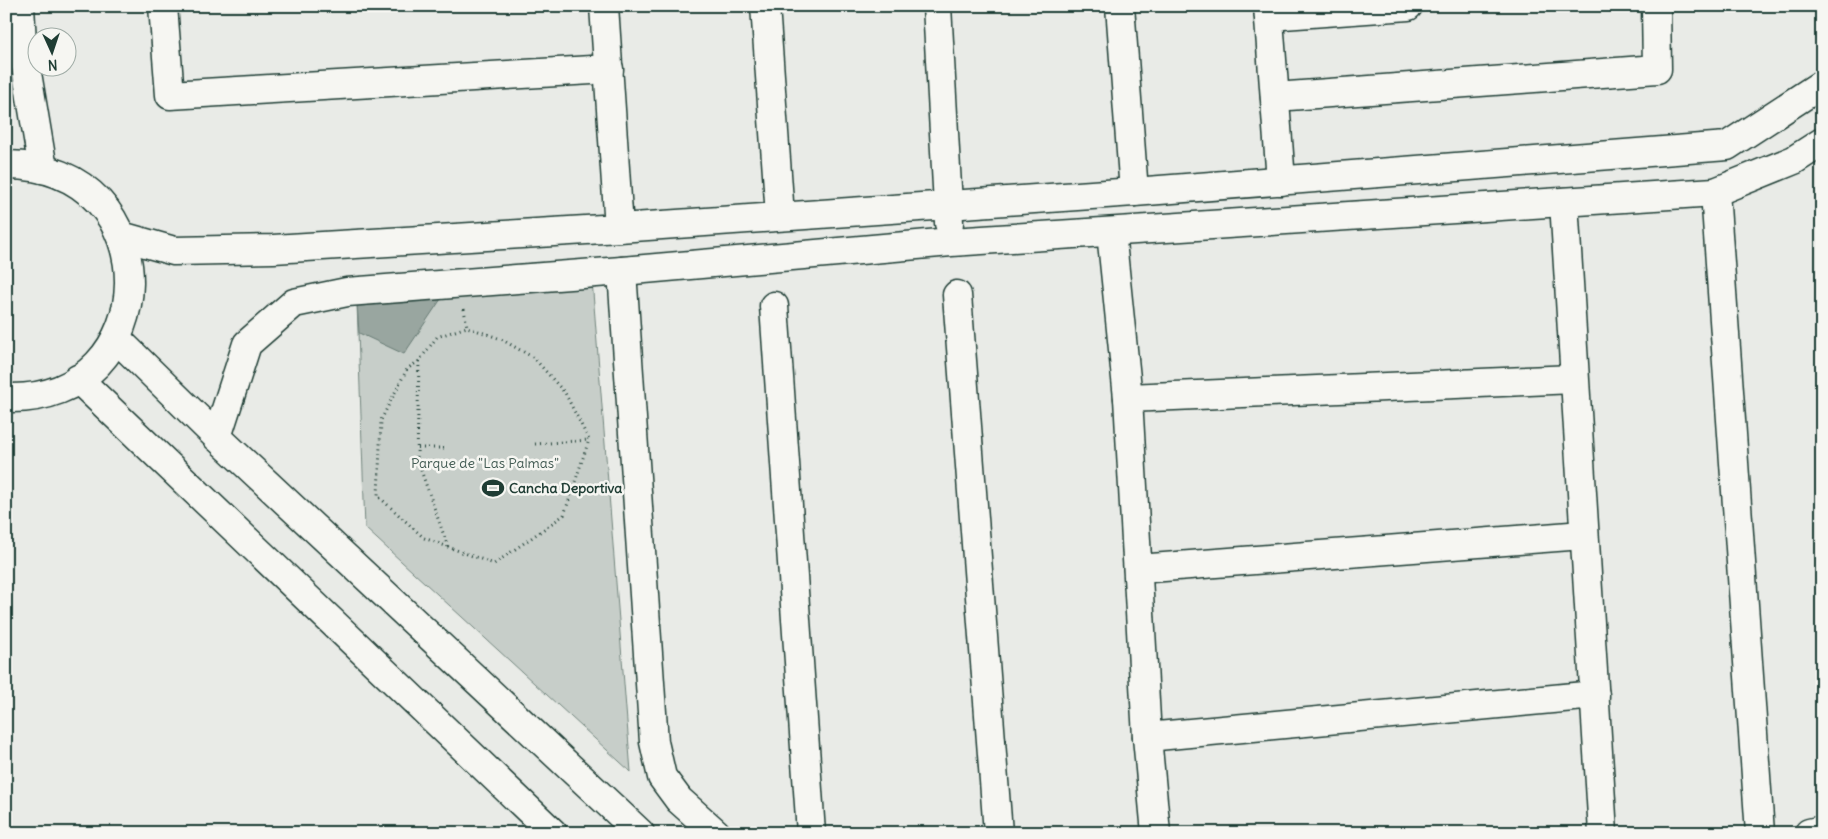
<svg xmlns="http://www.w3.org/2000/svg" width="1828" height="839" viewBox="0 0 1828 839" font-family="Delius,sans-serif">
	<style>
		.green { fill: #c7cec9; stroke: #73867e }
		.water { fill: #99a6a0; stroke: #687c75 }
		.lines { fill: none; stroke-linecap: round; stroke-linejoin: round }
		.minor-casing { stroke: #1f3d34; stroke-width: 31 }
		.path { stroke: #1f3d34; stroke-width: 3; stroke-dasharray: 1 4; stroke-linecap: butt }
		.minor { stroke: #f6f6f2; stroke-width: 28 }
		.labels { text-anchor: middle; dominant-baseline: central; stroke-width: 5; stroke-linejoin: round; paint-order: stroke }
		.park-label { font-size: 14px; fill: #415a52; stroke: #f6f6f2 }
		.poi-label { font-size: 14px; font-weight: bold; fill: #1f3d34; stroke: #f6f6f2; text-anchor: start }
	</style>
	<rect width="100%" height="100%" fill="#e9ebe7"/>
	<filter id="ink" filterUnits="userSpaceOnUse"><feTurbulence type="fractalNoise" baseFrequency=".02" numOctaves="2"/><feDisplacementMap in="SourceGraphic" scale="10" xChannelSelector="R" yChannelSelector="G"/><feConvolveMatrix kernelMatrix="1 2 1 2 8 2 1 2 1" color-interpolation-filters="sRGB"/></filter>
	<g filter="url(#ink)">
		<!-- green -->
		<polygon class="green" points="592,280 631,772 365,528 357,303"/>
		<!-- water -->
		<polygon class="water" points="445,293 404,354 359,333 357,303"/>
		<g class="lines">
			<!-- minor casing -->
			<g class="minor-casing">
				<g id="minor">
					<polyline points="20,6 22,43 43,169"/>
					<polyline points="163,6 170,95 609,69"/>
					<polyline points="604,6 619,228"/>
					<polyline points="765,6 780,216"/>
					<polyline points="937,6 949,223"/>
					<polyline points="1120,6 1134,192"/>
					<polyline points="1268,6 1281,181"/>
					<polyline points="1269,16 1408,6"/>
					<polyline points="1275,97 1657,69 1656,6"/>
					<path d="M6,165C173,164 167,404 6,398"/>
					<polyline points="1715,192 1760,833"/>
					<polyline points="1564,202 1603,833"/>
					<polyline points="1111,232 1128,398 1147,737 1156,833"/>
					<polyline points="121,236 174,251 273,249 619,228 1134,192 1727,146 1822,84"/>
					<polyline points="622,271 654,742 662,777 679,800 716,833"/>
					<polyline points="957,295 998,833"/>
					<polyline points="774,306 811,833"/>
					<polyline points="116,338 217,437 640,833"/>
					<polyline points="78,379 553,833"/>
					<polyline points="1128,398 1574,379"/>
					<polyline points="217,437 247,344 294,303 347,292 622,271 951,242 1715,192 1794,160 1822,142"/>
					<polyline points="1138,569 1583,535"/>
					<polyline points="1147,737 1595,695"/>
					<polyline points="1809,833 1822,830"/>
				</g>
			</g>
			<!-- path -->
			<g class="path">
				<polyline points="464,309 467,327 501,339 534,358 565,393 589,440 564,515 494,564 424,538 378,496 381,420 407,369 419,361 437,337 467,327"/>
				<polyline points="419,361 417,459 448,547"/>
				<polyline points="535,444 589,440"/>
				<polyline points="418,448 445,448"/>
			</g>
			<!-- minor -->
			<use href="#minor" class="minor"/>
		</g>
	</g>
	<!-- icons -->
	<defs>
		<g id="stadium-bare" transform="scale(1.725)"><path d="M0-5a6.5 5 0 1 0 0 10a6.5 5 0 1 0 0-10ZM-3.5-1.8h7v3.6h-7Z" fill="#1f3d34" stroke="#f6f6f2" stroke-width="2.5" paint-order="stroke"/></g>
	</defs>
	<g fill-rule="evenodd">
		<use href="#stadium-bare" x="493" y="488"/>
	</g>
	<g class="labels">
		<!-- park labels -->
		<g class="park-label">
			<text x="485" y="463">Parque de "Las Palmas"</text>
		</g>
		<!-- poi labels -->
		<g class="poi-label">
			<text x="509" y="488">Cancha Deportiva</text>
		</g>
	</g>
	<!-- margin -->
	<rect width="1828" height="839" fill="none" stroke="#f6f6f2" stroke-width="25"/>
	<rect x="12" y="12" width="1803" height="814" fill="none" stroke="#1f3d34" stroke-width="2" filter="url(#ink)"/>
	<!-- north arrow -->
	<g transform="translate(52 52) rotate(177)"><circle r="24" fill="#f6f6f2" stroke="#a0aca6"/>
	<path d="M0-4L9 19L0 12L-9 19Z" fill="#1f3d34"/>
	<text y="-8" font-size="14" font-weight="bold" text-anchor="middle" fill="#1f3d34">N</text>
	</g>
</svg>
